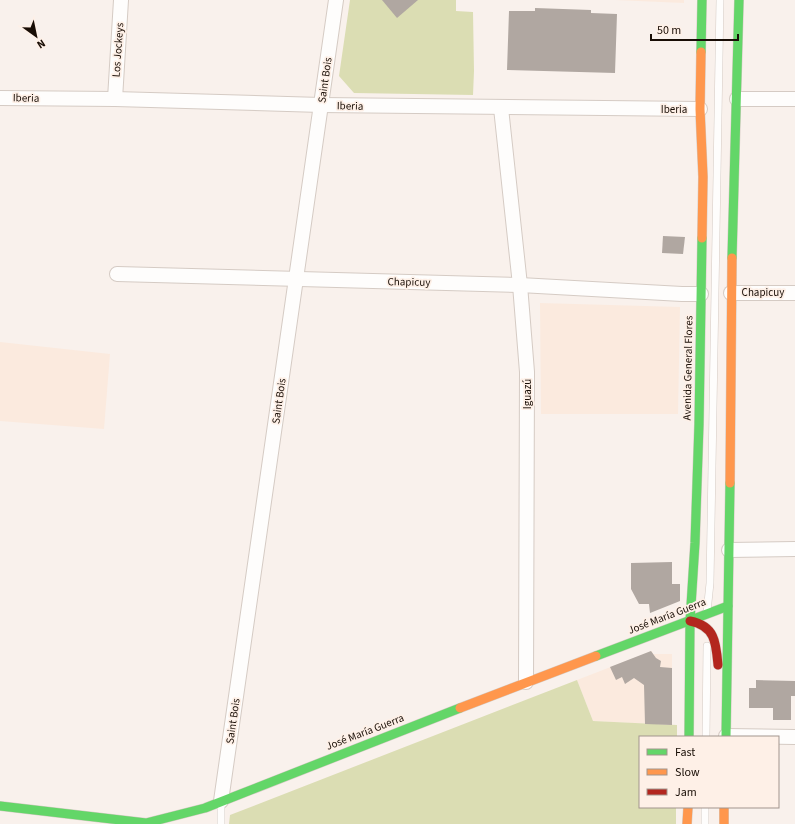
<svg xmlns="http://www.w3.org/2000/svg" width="795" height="824" viewBox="0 0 795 824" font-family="'Source Sans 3',sans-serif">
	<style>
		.built { fill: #fbeade }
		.green { fill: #dbddb3 }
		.building { fill: #b0a7a1 }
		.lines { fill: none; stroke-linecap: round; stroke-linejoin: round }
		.lane-casing { stroke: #d5cbc4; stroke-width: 8 }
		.street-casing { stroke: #d5cbc4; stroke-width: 16 }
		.fast-casing { stroke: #d5cbc4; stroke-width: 10 }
		.slow-casing { stroke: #d5cbc4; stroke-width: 10 }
		.jam-casing { stroke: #d5cbc4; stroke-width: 10 }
		.lane { stroke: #fefdfc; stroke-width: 7 }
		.street { stroke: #fefdfc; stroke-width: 14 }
		.fast { stroke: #63d668; stroke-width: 9 }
		.slow { stroke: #ff974d; stroke-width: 9 }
		.jam { stroke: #b3261e; stroke-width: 9 }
		.labels { text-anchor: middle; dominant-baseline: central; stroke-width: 3.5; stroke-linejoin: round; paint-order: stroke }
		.street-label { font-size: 11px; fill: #180d05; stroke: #fef0e7 }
	</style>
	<rect width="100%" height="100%" fill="#f9f1ec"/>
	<!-- built -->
	<g class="built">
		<polygon points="615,0 684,0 684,3"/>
		<polygon points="540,303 680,307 678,414 541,414"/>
		<polygon points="0,342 110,354 104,429 0,421"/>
		<polygon points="652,651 653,654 672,654 672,725 593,721 577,680"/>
	</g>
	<!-- green -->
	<g class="green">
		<polygon points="350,0 456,0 456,11 473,12 474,71 473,95 354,93 339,76"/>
		<polygon points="577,680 593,721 677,725 677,737 640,737 640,807 676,807 676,824 229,824 230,815"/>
	</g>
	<!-- building -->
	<g class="building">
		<polygon points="382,0 418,0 397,18"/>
		<polygon points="535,8 591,10 591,13 617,14 615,73 507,70 509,11 535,11"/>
		<polygon points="663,236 685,237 683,254 662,253"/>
		<polygon points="672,562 672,584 680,584 680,601 650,613 649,604 639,604 631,589 631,563"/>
		<polygon points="651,651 656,658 661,661 660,667 672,668 672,725 645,724 644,685 634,678 625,684 622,677 616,680 610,667"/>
		<polygon points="756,680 795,681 795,696 791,696 791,720 773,720 773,708 749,708 749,688 756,688"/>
	</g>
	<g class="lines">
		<!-- lane casing -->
		<g class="lane-casing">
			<g id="lane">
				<polyline points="707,612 710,583 720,0"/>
				<polyline points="706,737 707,646"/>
				<polyline points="221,824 221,803"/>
				<polyline points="705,824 705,807"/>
			</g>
		</g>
		<!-- street casing -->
		<g class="street-casing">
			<g id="street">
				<polyline points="0,98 115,99 321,105 700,109"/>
				<polyline points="115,99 121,0"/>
				<polyline points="737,99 795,99"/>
				<polyline points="501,108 520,285 527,372 526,682"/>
				<polyline points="117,274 520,285 682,294 701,294"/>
				<polyline points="731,293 795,293"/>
				<polyline points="729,550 795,549"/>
				<polyline points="726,736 795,737"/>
				<polyline points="221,801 336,0"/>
			</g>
		</g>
		<!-- fast casing -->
		<g class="fast-casing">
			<g id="fast">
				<polyline points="701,52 702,0"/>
				<polyline points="732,258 739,0"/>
				<polyline points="596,656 728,606"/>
				<polyline points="689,737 690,621 695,543 699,424 702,238"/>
				<polyline points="726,737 730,483"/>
				<polyline points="0,806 146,823 205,808 460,708"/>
			</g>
		</g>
		<!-- slow casing -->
		<g class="slow-casing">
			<g id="slow">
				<polyline points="701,52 700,109 703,177 702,238"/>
				<polyline points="730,483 732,258"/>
				<polyline points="460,708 596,656"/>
				<polyline points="724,807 724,824"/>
				<polyline points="687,824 688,807"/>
			</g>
		</g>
		<!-- jam casing -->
		<g class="jam-casing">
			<path id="jam" d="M690,621C715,626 716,642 718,665"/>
		</g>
		<!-- lane -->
		<use href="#lane" class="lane"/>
		<!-- street -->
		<use href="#street" class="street"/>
		<!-- fast -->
		<use href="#fast" class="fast"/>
		<!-- slow -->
		<use href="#slow" class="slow"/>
		<!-- jam -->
		<use href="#jam" class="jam"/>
	</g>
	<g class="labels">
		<!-- street labels -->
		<g class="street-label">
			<text transform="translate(118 50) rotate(-86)">Los Jockeys</text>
			<text transform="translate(325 80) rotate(-82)">Saint Bois</text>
			<text transform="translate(26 98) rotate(1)">Iberia</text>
			<text transform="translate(350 106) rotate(1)">Iberia</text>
			<text x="674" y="109">Iberia</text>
			<text transform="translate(409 282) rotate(1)">Chapicuy</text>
			<text x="763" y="292">Chapicuy</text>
			<text transform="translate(688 368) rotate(-89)">Avenida General Flores</text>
			<text transform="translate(527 394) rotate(-90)">Iguazú</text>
			<text transform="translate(279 401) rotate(-82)">Saint Bois</text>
			<text transform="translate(667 616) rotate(-21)">José María Guerra</text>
			<text transform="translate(233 721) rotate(-82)">Saint Bois</text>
			<text transform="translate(365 732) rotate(-21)">José María Guerra</text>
		</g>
	</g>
	<!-- legend -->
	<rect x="639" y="736" width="140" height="72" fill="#fef0e7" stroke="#a2958d"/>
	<rect x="647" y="749" width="20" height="6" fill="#63d668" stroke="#a2958d"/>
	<text x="675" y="756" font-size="12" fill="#180d05">Fast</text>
	<rect x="647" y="769" width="20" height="6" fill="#ff974d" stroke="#a2958d"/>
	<text x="675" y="776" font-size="12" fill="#180d05">Slow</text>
	<rect x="647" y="789" width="20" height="6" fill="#b3261e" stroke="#a2958d"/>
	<text x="675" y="796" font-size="12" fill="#180d05">Jam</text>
	<!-- north arrow -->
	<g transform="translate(36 36) rotate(147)" stroke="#fef0e7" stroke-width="3" paint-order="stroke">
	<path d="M0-3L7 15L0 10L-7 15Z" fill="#180d05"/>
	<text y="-6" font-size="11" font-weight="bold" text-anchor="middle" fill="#180d05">N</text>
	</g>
	<!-- scale -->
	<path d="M651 34v6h87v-6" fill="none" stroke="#180d05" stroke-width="2"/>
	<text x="657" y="34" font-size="12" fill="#180d05" stroke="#fef0e7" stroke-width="3" paint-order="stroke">50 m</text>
</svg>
